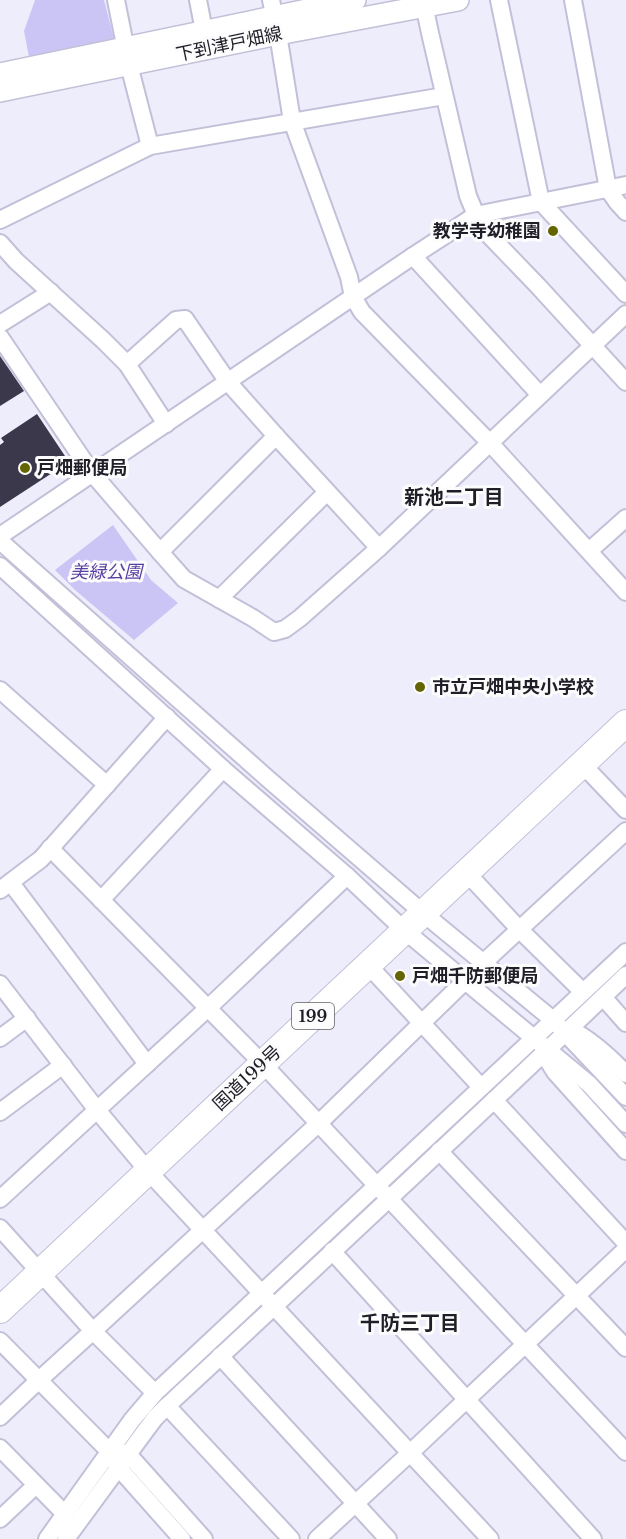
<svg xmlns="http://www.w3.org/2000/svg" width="626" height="1539" viewBox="0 0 626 1539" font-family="'Libre Baskerville','Noto Sans JP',serif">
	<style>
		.park { fill: #cbc5f6 }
		.building { fill: #3b384c }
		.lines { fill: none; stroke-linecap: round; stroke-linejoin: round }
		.minor-casing { stroke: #c2c0d8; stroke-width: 20 }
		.major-casing { stroke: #c2c0d8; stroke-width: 24 }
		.highway-casing { stroke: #c2c0d8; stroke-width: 28 }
		.minor { stroke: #fff; stroke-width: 16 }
		.major { stroke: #fff; stroke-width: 21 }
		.highway { stroke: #fff; stroke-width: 26 }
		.poi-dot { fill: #646500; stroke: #fcfcfc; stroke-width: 2 }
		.labels { text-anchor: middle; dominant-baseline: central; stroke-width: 6; stroke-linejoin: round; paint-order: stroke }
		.shield { fill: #fcfcfc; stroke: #626168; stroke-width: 1.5 }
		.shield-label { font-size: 16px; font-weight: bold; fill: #201f28 }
		.street-label { font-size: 18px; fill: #201f28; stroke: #fcfcfc }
		.poi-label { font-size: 18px; font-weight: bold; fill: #201f28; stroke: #fcfcfc; text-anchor: start }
		.park-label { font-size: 18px; font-style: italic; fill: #573ea0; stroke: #fcfcfc }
		.neighbourhood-label { font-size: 20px; font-weight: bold; fill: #201f28; stroke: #fcfcfc }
	</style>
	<rect width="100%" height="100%" fill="#eeedfc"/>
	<!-- park -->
	<g class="park">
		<polygon points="35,0 104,0 114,39 29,57 24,31"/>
		<polygon points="113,525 151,580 178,603 134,640 75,590 55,570"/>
	</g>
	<!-- building -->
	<g class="building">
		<polygon points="0,356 24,391 0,406"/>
		<polygon points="37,414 69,462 0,507 0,445 4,442 1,438"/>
	</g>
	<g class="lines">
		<!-- minor casing -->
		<g class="minor-casing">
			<g id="minor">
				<polyline points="116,0 129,65 150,146"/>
				<polyline points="198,0 204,31"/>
				<polyline points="271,0 278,34 292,121 349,277 353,297 362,312 490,443 626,592"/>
				<polyline points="423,0 430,33 468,196 476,215 487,233 538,286 626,382"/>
				<polyline points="499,0 541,202 626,294"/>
				<polyline points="573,0 608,189 617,202 626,212"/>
				<polyline points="0,220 150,146 444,96"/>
				<polyline points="0,243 16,261 103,340 127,364 166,424"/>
				<polyline points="413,256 540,395"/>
				<polyline points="0,324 51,292"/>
				<polyline points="0,337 92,473 160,552 184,579 253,618 274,632 285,629 300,618 379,548 626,314"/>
				<polyline points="127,364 176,320 185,319 228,382 276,436 379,548"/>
				<polyline points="0,536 413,256 476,215 626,185"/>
				<polyline points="0,541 267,778 423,913 553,1020 626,1097"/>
				<polyline points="589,551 626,518"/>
				<polyline points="160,552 276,436"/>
				<polyline points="0,566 223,769 347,876 404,930 589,1084 626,1124"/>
				<polyline points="219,599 327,492"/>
				<polyline points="0,690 107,785"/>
				<polyline points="582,764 626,810"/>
				<polyline points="50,848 263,1064 626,1452"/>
				<polyline points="466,872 519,929 583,992"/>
				<polyline points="11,883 147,1064"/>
				<polyline points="0,890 41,859 167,717"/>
				<polyline points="101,900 223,769"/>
				<polyline points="483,963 626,831"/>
				<polyline points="368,965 481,1087"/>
				<polyline points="0,984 97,1110 148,1171 490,1539"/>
				<polyline points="603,997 626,1023"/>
				<path d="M572,1030C593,1041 610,1057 626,1074"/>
				<polyline points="0,1038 27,1018"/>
				<polyline points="544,1054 555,1072 626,1151"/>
				<polyline points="494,1100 626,1243"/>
				<polyline points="0,1112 63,1065"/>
				<polyline points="439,1151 626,1348"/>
				<polyline points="0,1199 208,1008 347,876"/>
				<polyline points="0,1228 93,1331 155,1393"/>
				<polyline points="332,1251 593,1539"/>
				<polyline points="0,1341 109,1451 118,1467 182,1539"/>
				<polyline points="220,1356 388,1539"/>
				<polyline points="167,1406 291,1539"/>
				<polyline points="0,1417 39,1380 93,1331 319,1123 465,981"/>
				<polyline points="0,1448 64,1513"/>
				<polyline points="119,1452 128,1454 204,1539"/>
				<polyline points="0,1519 36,1485"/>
				<polyline points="47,1539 132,1420 155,1393 626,952"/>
				<path d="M66,1539L143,1434L155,1418L167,1406C321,1263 474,1120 626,975"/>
				<polyline points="317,1539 409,1454 626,1249"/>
			</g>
		</g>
		<!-- major casing -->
		<g class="major-casing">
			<g id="major">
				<polyline points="0,74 355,0"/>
				<polyline points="0,91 278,34 458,0"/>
			</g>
		</g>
		<!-- highway casing -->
		<g class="highway-casing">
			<polyline id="highway" points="0,1310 626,723"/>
		</g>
		<!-- minor -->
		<use href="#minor" class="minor"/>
		<!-- major -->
		<use href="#major" class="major"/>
		<!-- highway -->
		<use href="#highway" class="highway"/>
	</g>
	<!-- markers -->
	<g class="poi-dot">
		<circle cx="553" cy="231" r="6"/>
		<circle cx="25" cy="468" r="6"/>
		<circle cx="420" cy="687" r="6"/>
		<circle cx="400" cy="976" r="6"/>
	</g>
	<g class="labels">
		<!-- shield labels -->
		<rect class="shield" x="292" y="1003" width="42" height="26" rx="4.5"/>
		<g class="shield-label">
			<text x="313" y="1016">199</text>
		</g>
		<!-- street labels -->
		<g class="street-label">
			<text transform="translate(229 44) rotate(-12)">下到津戸畑線</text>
			<text transform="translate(247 1078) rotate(-43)">国道199号</text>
		</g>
		<!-- poi labels -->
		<g class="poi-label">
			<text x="541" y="231" text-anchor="end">教学寺幼稚園</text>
			<text x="37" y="468">戸畑郵便局</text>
			<text x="432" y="687">市立戸畑中央小学校</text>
			<text x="412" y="976">戸畑千防郵便局</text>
		</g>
		<!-- park labels -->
		<g class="park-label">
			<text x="106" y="572">美緑公園</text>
		</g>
		<!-- neighbourhood labels -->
		<g class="neighbourhood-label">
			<text x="454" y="497">新池二丁目</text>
			<text x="410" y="1323">千防三丁目</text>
		</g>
	</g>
</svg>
